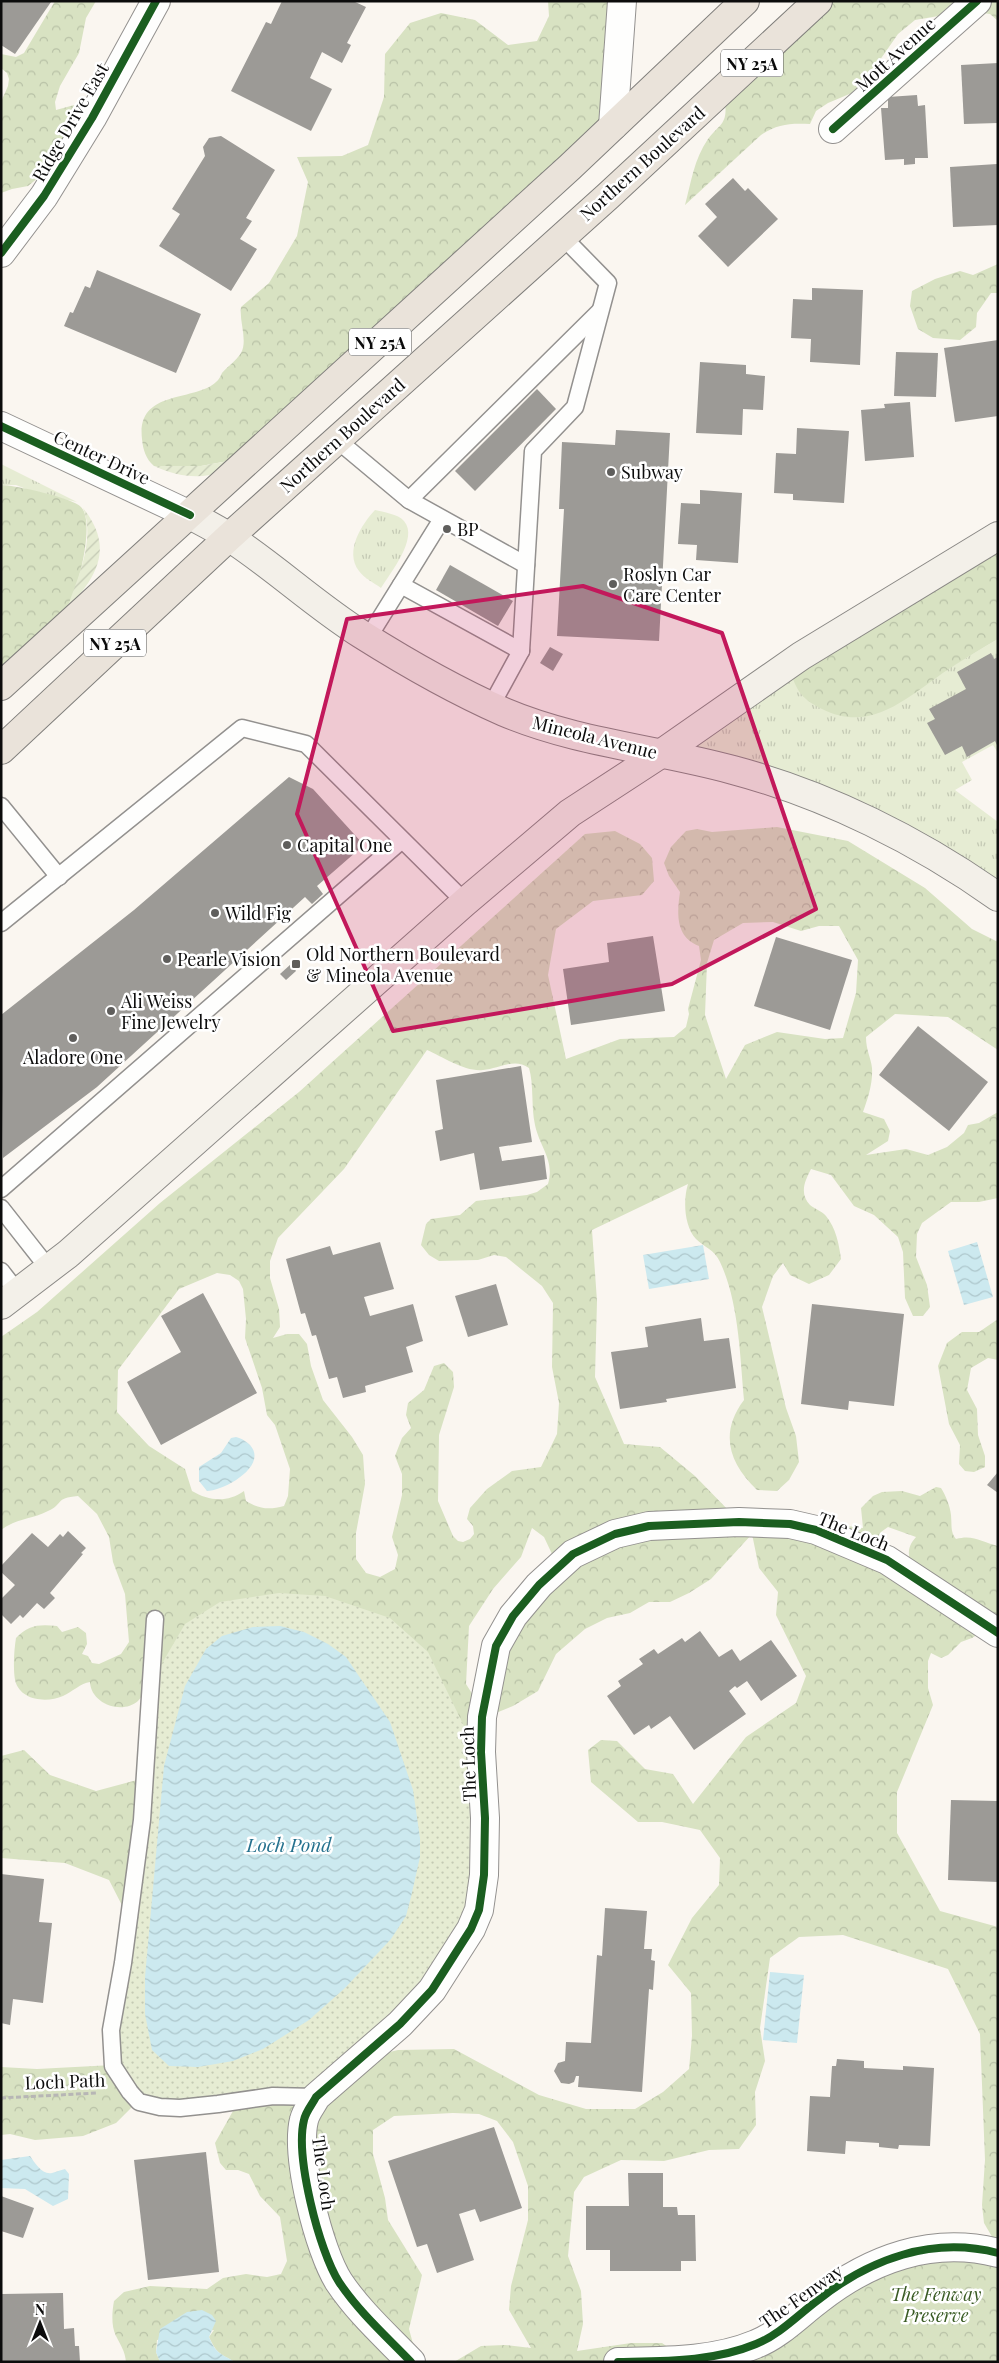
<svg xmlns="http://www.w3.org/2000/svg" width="999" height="2363" viewBox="0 0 999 2363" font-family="'Playfair Display',serif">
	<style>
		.grass { fill: url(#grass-tufts) }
		.forest { fill: url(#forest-crowns); fill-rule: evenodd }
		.park { fill: url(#park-dots) }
		.garden { fill: url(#garden-furrows) }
		.water { fill: url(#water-waves) }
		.building { fill: #9c9a96 }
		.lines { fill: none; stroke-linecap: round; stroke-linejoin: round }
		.service-casing { stroke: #93918f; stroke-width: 19 }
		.minor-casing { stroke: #93918f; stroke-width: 30 }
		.secondary-casing { stroke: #8a8885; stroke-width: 30 }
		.primary-casing { stroke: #807f7c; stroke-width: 30 }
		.path { stroke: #b7b6b5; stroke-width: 3; stroke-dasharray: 5 2.5; stroke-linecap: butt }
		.service { stroke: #fefefd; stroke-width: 16 }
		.minor { stroke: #fefefd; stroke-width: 28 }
		.secondary { stroke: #f3f0e9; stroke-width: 28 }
		.primary { stroke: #eae3da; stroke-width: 28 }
		.cycleway-casing { stroke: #fff; stroke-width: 11 }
		.cycleway { stroke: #1b5e20; stroke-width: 8 }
		.marked { fill: #c2185b; fill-opacity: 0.2; stroke: #c2185b; stroke-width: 4; stroke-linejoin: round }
		.poi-dot { fill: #5f5e5c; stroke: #fff; stroke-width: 2 }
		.labels { text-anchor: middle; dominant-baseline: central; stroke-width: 5; stroke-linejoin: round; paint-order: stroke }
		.shield { fill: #fff; stroke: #555; stroke-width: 1 }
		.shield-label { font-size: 16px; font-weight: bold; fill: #0c0c0c }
		.street-label { font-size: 18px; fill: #0c0c0c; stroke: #fff }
		.poi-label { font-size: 18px; fill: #0c0c0c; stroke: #fff; text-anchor: start }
		.park-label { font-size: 18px; font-style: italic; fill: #395b24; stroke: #fff }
		.water-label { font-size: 19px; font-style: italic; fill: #25718e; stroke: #fff }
	</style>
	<defs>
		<pattern id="grass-tufts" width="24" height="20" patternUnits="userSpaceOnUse" patternTransform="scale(1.25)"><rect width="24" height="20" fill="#e6ecd3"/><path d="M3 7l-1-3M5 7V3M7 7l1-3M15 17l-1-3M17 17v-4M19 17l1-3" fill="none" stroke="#c4c9b4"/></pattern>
		<pattern id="forest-crowns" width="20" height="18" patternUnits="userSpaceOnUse" patternTransform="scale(1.25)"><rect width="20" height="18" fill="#d8e2c2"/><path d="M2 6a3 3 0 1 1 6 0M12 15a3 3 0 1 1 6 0" fill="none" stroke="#b8c1a6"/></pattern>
		<pattern id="park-dots" width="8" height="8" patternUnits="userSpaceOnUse" patternTransform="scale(1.25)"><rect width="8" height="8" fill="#e6ecd3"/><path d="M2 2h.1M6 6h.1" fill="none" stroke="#c4c9b4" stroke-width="1.8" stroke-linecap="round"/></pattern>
		<pattern id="garden-furrows" width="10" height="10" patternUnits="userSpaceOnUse" patternTransform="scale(1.25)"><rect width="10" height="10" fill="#e6ecd3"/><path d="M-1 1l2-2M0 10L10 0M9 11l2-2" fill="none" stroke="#c4c9b4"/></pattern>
		<pattern id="water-waves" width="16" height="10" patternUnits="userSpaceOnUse" patternTransform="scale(1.25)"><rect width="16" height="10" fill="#cce9ef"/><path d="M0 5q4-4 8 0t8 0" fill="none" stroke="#aec7cc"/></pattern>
	</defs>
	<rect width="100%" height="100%" fill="#faf6f0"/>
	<!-- grass -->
	<g class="grass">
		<polygon points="1,464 77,502 36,493 16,485 1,485"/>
		<path d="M375,510C383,512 398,514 404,521C419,538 390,573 381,588C374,583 364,578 359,571C344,551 362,524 375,510Z"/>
		<polygon points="998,639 998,753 993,745 962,762 972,780 955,790 998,822 998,897 884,829 663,753 801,656 954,665"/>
	</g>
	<!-- forest -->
	<g class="forest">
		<polygon points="55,1 96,1 86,18 79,53 60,86 55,102 56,110 78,104 75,122 44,173 28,186 12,189 1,193 1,102 8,86 9,79 7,73 1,68 1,54 16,57 24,53"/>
		<path d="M548,1H622L613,126L228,461L201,466H154C146,459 143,450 142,439C136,389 195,402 216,382C219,380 221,375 222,373C228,366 236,361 241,353C248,340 239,322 241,307L269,283L297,236L308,182L297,157L342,156L368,145L384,97L385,54L410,23L441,13L475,20L508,45L537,41L549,16Z"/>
		<path d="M818,1H998V21L990,14L968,11L915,20L898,34L859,90L828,103L816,111L810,124C790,123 777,124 761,135L685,205C691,183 694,159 708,139C718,125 728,125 725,103Z"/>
		<polygon points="998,264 998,293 991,293 977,313 976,327 960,340 933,338 918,329 910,306 912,291 935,279 960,271 973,275"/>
		<path d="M1,485C14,485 74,498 81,507C96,522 77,593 67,610C62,618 53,626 46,633C31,651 16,668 1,686Z"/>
		<path d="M998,536V639C983,648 969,656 955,665C913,691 875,736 822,709C802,699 796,691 790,669Z"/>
		<path d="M777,827L848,841L925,888L972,929L998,942V1050L948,1017L895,1014L866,1037C866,1050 871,1058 872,1068C873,1083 868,1098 863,1112L884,1119L890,1131L888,1141L866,1155L906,1149L928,1155L947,1147L964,1133L968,1125L979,1123L998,1112V1198L979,1202H951L922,1223L917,1234L916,1257L927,1285L930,1307L923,1316H913L905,1298L903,1252L898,1237L874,1215L854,1206L831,1175L811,1169C805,1181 799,1193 810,1205C815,1209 822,1211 826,1216C836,1228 839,1244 841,1259L829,1275L809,1284L790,1275L783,1263L773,1276L762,1307L786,1408L796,1436L799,1462L789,1480L777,1491L757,1490C729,1463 719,1433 744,1400C740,1357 739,1302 720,1262C715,1250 704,1247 696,1239C684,1226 683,1200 688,1184L592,1230L597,1301L595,1377L624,1444L660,1447L695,1476L733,1515L831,1529L847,1526L863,1528L861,1508L873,1496L882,1492L902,1491L920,1496L936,1487L941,1488C946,1496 950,1506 951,1515C952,1524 950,1532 956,1539C973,1534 982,1542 998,1546V1621L972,1638L961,1642L948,1655L941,1658L931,1653L928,1661V1688L933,1705L897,1792V1833L940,1911L998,1927V2247L984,2223L982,2205L985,2160L980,2034L948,1969L843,1935L799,1937L770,1958L760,2028L765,2061L755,2092L756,2125L739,2149L709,2150L664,2161L621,2160L584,2177L574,2192L568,2256L581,2291L583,2324L577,2351L631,2343H662L687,2360L729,2353L878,2264L998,2253V2362H454L481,2346L505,2345L531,2348L509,2310L511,2286L528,2220V2186L513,2142L497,2121L479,2114L453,2113L394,2116L373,2130V2154L385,2198L388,2220L422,2275L409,2329L418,2362H235C219,2353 217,2354 209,2337L214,2330L157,2340L156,2352L160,2362H126C125,2351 121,2346 116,2336C111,2326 112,2312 114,2301L124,2292L150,2286L207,2289L223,2278L246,2274L267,2277L281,2274L287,2261L280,2217L260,2196L249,2174L238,2170H226L220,2163L215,2143L233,2111L212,2095L130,2092L131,2108L116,2123L83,2136L35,2140L10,2134L1,2135V2067L37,2069L113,2065L129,1919L109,1880L65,1863L1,1858V1756L24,1750L50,1775L96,1791L137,1780L149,1685C146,1690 142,1697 138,1701C122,1715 91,1704 90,1682C81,1683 72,1692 63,1696C47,1703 20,1701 15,1680C13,1668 14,1650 16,1638C28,1625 39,1624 57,1626L62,1632L78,1627L86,1633L87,1644L82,1654L88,1656L92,1663L99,1664L121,1654L129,1642L125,1594L113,1562L109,1537L97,1514L78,1496C54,1498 64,1504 48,1511C31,1520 19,1517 1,1530V1337L37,1312L160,1203L299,1092L585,834L615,831L640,844L652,858L654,881L642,895L593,901L556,929L548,975L566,1059L620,1039L674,1037L686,1027L689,1014L688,1009L701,960L699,946C675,937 677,913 680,892L669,876L664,863L671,847L686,831L697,829L712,832ZM773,922L801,931L819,926H839L858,960L856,993L843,1038L825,1039L777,1032L745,1045L726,1079L705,1015L707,963L714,940L743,923ZM427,1050C443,1057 465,1072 483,1070C499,1069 514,1057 529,1068C534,1085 531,1107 535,1125C540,1148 555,1160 548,1184L537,1192L527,1195L476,1201L460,1215L431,1219L426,1224L421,1245L429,1255L439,1261L478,1260L494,1255L506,1257L542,1286L553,1303L552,1367L559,1403L557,1434L541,1467L512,1471L487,1489L470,1508L467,1519L473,1526L474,1534L470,1539L463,1542L458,1541L453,1536L438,1501L439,1435L454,1387L453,1372L444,1363L434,1366L424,1390L408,1403L406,1415L411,1428L402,1438L395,1456L402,1474V1495L392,1537L398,1555L395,1569L380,1577L366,1573L356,1559V1533L365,1484L363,1455L352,1437L323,1400L311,1366L307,1344L299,1334H287L273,1338L280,1327L279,1309L270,1278V1261L278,1238L344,1169ZM217,1273L230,1275L239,1281L243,1289L246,1319L245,1338L262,1388L267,1415L275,1425L290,1469L288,1496L284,1506C269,1510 259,1509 246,1501L244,1491C227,1503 209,1501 192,1491L185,1469L149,1446L117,1412L118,1370L179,1289ZM888,1527L916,1537C907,1547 908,1554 911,1567L887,1560L879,1541L881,1532ZM532,1528L544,1537L552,1554L540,1586L488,1676L483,1711L466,1684L469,1626L493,1589L521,1557ZM752,1534L759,1568L778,1592L776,1615L806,1676L796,1703L746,1737L693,1804L673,1774L645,1769L617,1741L601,1740L588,1750L591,1782L638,1822H662L700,1830L720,1858L719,1885L692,1918L668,1965L691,1993L692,2036L689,2069L663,2092L635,2109H586L539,2095L454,2049L398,2050L361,2059L486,1717L513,1706L538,1691L556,1654L585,1629L607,1618L630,1613L649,1602H670L689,1593L711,1579Z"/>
		<polygon points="998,1319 998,1360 988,1358 971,1368 967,1390 977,1409 978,1435 985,1456 985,1467 974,1472 965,1471 959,1464 960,1445 949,1424 938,1366 947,1343 962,1332 979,1332"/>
	</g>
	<!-- park -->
	<polygon class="park" points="279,1593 325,1596 390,1618 428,1652 480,1759 471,1929 316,2097 148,2105 111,2051 150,1684 185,1624 220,1602"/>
	<!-- garden -->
	<g class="garden">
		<path d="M228,461L221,472C198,480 176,476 154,466H201Z"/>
		<path d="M83,508C115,548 97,577 67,609C77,579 96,540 83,508Z"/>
	</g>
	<!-- water -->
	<g class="water">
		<polygon points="977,1242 993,1297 964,1305 948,1251"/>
		<polygon points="703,1245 709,1279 649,1289 643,1255"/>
		<path d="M236,1437C243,1439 245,1441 250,1445C269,1466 223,1491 207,1491L199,1481V1467L221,1453L231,1438Z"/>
		<polygon points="280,1626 304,1632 328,1644 346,1657 390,1722 413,1790 420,1838 420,1857 411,1897 406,1916 391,1939 345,1988 309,2020 263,2049 233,2061 198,2067 169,2066 152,2050 145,2014 145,1977 164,1766 185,1686 206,1649 222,1636 253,1627"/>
		<polygon points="770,1972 804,1975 797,2043 763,2040"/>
		<path d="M30,2156C35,2163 42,2175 52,2173C57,2172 60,2170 65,2169L69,2174L68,2199L53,2206L25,2189L1,2188V2160Z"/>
		<path d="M202,2310L212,2315L216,2321L209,2337C216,2354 220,2353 235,2362H160L156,2352L160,2329L187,2312Z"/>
	</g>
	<!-- building -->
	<g class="building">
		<polygon points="1,1 51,2 15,54 1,45"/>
		<polygon points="282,1 353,1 366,7 347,43 351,45 342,63 322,52 310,78 332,89 311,131 231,91 266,22 271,24"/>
		<polygon points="998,63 998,123 964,124 961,65"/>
		<polygon points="917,95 918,106 925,105 928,158 915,158 915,164 904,165 904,159 885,160 881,108 888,108 888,97"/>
		<polygon points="221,136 275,170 246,218 252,221 240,239 257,249 231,291 159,246 180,214 172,209 205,156 203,147 209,138"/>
		<polygon points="997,164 998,225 953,227 950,167"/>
		<polygon points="733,178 745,191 748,188 778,219 728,267 698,236 717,217 705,204"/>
		<polygon points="97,270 201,314 176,373 64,326 70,312 73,313 85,286 90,288"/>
		<polygon points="812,288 863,290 860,365 810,362 811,339 791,338 793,299 812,300"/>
		<polygon points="998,340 998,416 955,422 944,348"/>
		<polygon points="896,352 938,353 936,397 894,396"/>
		<polygon points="700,362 746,365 746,374 765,376 763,410 743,409 742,435 696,433"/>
		<polygon points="537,389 556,409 475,491 455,471"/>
		<polygon points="910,402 914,457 865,461 861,410 885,408 884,404"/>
		<polygon points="797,428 849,431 844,503 793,500 793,494 774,493 776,453 796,454"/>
		<polygon points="616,430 670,433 659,641 557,636 564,509 559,509 562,442 615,445"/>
		<polygon points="700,490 742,493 738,563 696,560 697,545 678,544 681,503 700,504"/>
		<polygon points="450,565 513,601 498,626 436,590"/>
		<polygon points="550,647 563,654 553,671 540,663"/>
		<polygon points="991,653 994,659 998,657 998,747 995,741 967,757 962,746 945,755 927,723 935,719 929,709 966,689 957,672"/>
		<polygon points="289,777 313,789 364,845 317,886 323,894 312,904 305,897 97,1087 3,1158 1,1015 134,910"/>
		<polygon points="653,936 665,1011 571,1025 563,969 609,962 607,943"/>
		<polygon points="776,937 852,960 830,1030 754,1006"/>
		<polygon points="291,964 296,971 286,980 280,974"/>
		<polygon points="918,1026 988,1082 949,1131 879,1075"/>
		<polygon points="521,1066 532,1142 499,1147 502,1161 544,1155 547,1179 480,1190 474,1153 440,1161 435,1131 443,1129 436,1080"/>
		<polygon points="380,1242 394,1289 364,1297 370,1316 413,1304 423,1341 406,1347 413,1372 365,1386 366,1392 343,1398 337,1377 329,1379 316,1335 312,1336 305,1313 301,1314 286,1259 330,1246 333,1255"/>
		<polygon points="496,1284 508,1325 468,1337 455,1296"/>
		<polygon points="203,1293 257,1393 161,1445 127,1382 181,1352 161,1316"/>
		<polygon points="812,1304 904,1314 894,1406 849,1401 848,1410 801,1404"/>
		<polygon points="701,1318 704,1341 729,1338 736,1388 666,1399 667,1402 620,1409 611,1352 648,1347 645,1327"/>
		<polygon points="998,1472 998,1493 987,1485"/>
		<polygon points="68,1531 86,1548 81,1553 83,1554 50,1593 55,1598 44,1609 37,1603 23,1618 20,1615 11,1624 1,1614 1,1599 15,1585 1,1572 1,1566 32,1533 48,1547 60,1534 63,1537"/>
		<polygon points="700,1631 719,1657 732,1649 740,1661 771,1640 797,1676 761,1701 747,1681 737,1688 735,1686 729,1691 746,1714 694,1750 670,1716 651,1729 649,1725 634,1735 607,1696 621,1686 618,1681 643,1664 639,1659 654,1649 658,1654 682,1638 685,1642"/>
		<polygon points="951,1800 998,1801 998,1882 948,1880"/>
		<polygon points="1,1874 44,1879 39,1922 52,1923 43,2003 13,1999 10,2025 1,2023"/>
		<polygon points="605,1908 647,1911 644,1949 652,1949 651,1960 655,1961 653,1990 649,1989 642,2092 578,2087 579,2076 576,2076 574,2082 569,2084 561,2083 554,2071 558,2063 565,2061 566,2042 591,2043 597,1955 602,1956"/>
		<polygon points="837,2059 864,2061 864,2068 903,2070 903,2066 934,2068 930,2146 899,2145 898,2149 879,2147 879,2143 846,2141 845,2154 807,2151 810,2096 830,2097 832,2066 836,2066"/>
		<polygon points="494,2127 522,2208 480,2222 475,2209 459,2214 474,2260 437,2273 427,2244 417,2247 388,2161"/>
		<polygon points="206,2152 219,2272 148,2280 134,2160"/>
		<polygon points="628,2173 663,2173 663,2207 677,2207 678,2215 695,2215 696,2261 681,2261 681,2271 610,2271 610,2250 586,2250 586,2206 629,2206"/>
		<polygon points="1,2196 34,2208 23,2238 1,2231"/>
		<polygon points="63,2293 64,2329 74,2328 75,2346 79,2346 80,2362 1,2362 2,2294"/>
	</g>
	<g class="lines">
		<!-- service casing -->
		<g class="service-casing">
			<g id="service">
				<polyline points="336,439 409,500"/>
				<polyline points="526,565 409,500 600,311"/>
				<polyline points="401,585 521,651"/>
				<polyline points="368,638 442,519"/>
				<polyline points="491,706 521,651 533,451 575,407 608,283 562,236"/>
				<polyline points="1,806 59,877"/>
				<polyline points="1,923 242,728 306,744 465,902"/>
				<polyline points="1,1189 402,840"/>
				<polyline points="1,1208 49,1269"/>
				<polyline points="1,1271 18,1293"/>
				<polyline points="155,1619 142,1820 123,1963 111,2030 113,2066 130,2092 139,2102 160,2107 180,2108 218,2104 273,2096 316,2097"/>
			</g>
		</g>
		<!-- minor casing -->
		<g class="minor-casing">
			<g id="minor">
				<polyline points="613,126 622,1"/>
				<polyline points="833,129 977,1"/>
				<polyline points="1,253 44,196 92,118 156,1"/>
				<polyline points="1,426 190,515"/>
				<path d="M411,2362C386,2336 359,2312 339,2282C319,2251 295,2156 304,2120C306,2111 312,2105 316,2097L400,2024L432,1990L471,1929L479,1910L484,1875L485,1818L481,1752L482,1717L496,1646L513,1616L539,1585L573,1554L615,1534L649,1526L739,1522L790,1524L816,1530L887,1560L998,1633"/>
				<path d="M618,2362C664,2361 713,2362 756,2344C779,2335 798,2315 818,2300C870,2259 932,2236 998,2253"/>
			</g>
		</g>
		<!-- secondary casing -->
		<g class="secondary-casing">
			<g id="secondary">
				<path d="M190,515C203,522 217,529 229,537C275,567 315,605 361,634C407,663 454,690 504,712C577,743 657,749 733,770C827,795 919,841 998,897"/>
				<polyline points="1,1305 68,1254 465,902 570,813 662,753 801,656 998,536"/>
			</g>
		</g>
		<!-- primary casing -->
		<g class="primary-casing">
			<g id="primary">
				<polyline points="1,686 570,167 745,1"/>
				<polyline points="1,750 229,537 608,196 818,1"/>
			</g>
		</g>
		<!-- path -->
		<polyline class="path" points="1,2098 97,2093"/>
		<!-- service -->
		<use href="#service" class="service"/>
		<!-- minor -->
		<use href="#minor" class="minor"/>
		<!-- secondary -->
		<use href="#secondary" class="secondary"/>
		<!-- primary -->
		<use href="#primary" class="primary"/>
		<!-- cycleway casing -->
		<g class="cycleway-casing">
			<g id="cycleway">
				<polyline points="833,129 977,1"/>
				<polyline points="1,253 44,196 92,118 156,1"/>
				<polyline points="1,426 190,515"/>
				<path d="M411,2362C386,2336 359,2312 339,2282C319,2251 295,2156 304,2120C306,2111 312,2105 316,2097L400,2024L432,1990L471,1929L479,1910L484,1875L485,1818L481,1752L482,1717L496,1646L513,1616L539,1585L573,1554L615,1534L649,1526L739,1522L790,1524L816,1530L887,1560L998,1633"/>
				<path d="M618,2362C664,2361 713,2362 756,2344C779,2335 798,2315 818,2300C870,2259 932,2236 998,2253"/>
			</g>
		</g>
		<!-- cycleway -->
		<use href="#cycleway" class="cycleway"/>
	</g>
	<!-- marked area -->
	<path class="marked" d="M583,586L722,633L816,909L672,984L393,1031L297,814L347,619Z"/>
	<!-- markers -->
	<g class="poi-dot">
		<circle cx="611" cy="472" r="5"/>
		<circle cx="447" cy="529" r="5"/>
		<circle cx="613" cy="584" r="5"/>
		<circle cx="287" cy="845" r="5"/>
		<circle cx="215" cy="913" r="5"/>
		<circle cx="167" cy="959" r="5"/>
		<rect x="291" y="959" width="10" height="10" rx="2.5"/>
		<circle cx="111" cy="1011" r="5"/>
		<circle cx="73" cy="1038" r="5"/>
	</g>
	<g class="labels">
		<!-- shield labels -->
		<g class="shield">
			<rect x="721" y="49.5" width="62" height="27" rx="4"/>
			<rect x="349" y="328.5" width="62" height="27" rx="4"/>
			<rect x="84" y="629.5" width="62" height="27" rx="4"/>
		</g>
		<g class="shield-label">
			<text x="752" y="63">NY 25A</text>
			<text x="380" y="342">NY 25A</text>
			<text x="115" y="643">NY 25A</text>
		</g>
		<!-- street labels -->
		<g class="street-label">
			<text transform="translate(895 54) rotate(-42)">Mott Avenue</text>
			<text transform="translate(70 122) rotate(-60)">Ridge Drive East</text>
			<text transform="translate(642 163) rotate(-42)">Northern Boulevard</text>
			<text transform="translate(342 435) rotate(-42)">Northern Boulevard</text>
			<text transform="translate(102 457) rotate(25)">Center Drive</text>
			<text transform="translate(595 737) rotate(14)">Mineola Avenue</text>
			<text transform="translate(854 1531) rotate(22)">The Loch</text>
			<text transform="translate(468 1764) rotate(-92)">The Loch</text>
			<text transform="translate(65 2081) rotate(-2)">Loch Path</text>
			<text transform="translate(324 2173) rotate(82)">The Loch</text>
			<text transform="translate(801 2296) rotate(-35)">The Fenway</text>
		</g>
		<!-- poi labels -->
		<g class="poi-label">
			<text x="621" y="472">Subway</text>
			<text x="457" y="529">BP</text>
			<text x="623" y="574">Roslyn Car<tspan x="623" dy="21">Care Center</tspan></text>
			<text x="297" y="845">Capital One</text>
			<text x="225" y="913">Wild Fig</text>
			<text x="306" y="954">Old Northern Boulevard<tspan x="306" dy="21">&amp; Mineola Avenue</tspan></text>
			<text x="177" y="959">Pearle Vision</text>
			<text x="121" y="1001">Ali Weiss<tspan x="121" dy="21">Fine Jewelry</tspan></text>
			<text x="73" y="1057" text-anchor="middle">Aladore One</text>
		</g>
		<!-- park labels -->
		<g class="park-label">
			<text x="936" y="2294">The Fenway<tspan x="936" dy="21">Preserve</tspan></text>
		</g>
		<!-- water labels -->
		<g class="water-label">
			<text x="289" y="1844">Loch Pond</text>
		</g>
	</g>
	<!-- border -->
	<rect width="999" height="2363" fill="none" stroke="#0c0c0c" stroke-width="5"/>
	<!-- north arrow -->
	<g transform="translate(40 2323)" stroke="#ffffff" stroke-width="4" paint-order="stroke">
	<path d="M0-4L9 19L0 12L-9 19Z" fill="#0c0c0c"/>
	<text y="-8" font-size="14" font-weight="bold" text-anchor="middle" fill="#0c0c0c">N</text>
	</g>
</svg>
